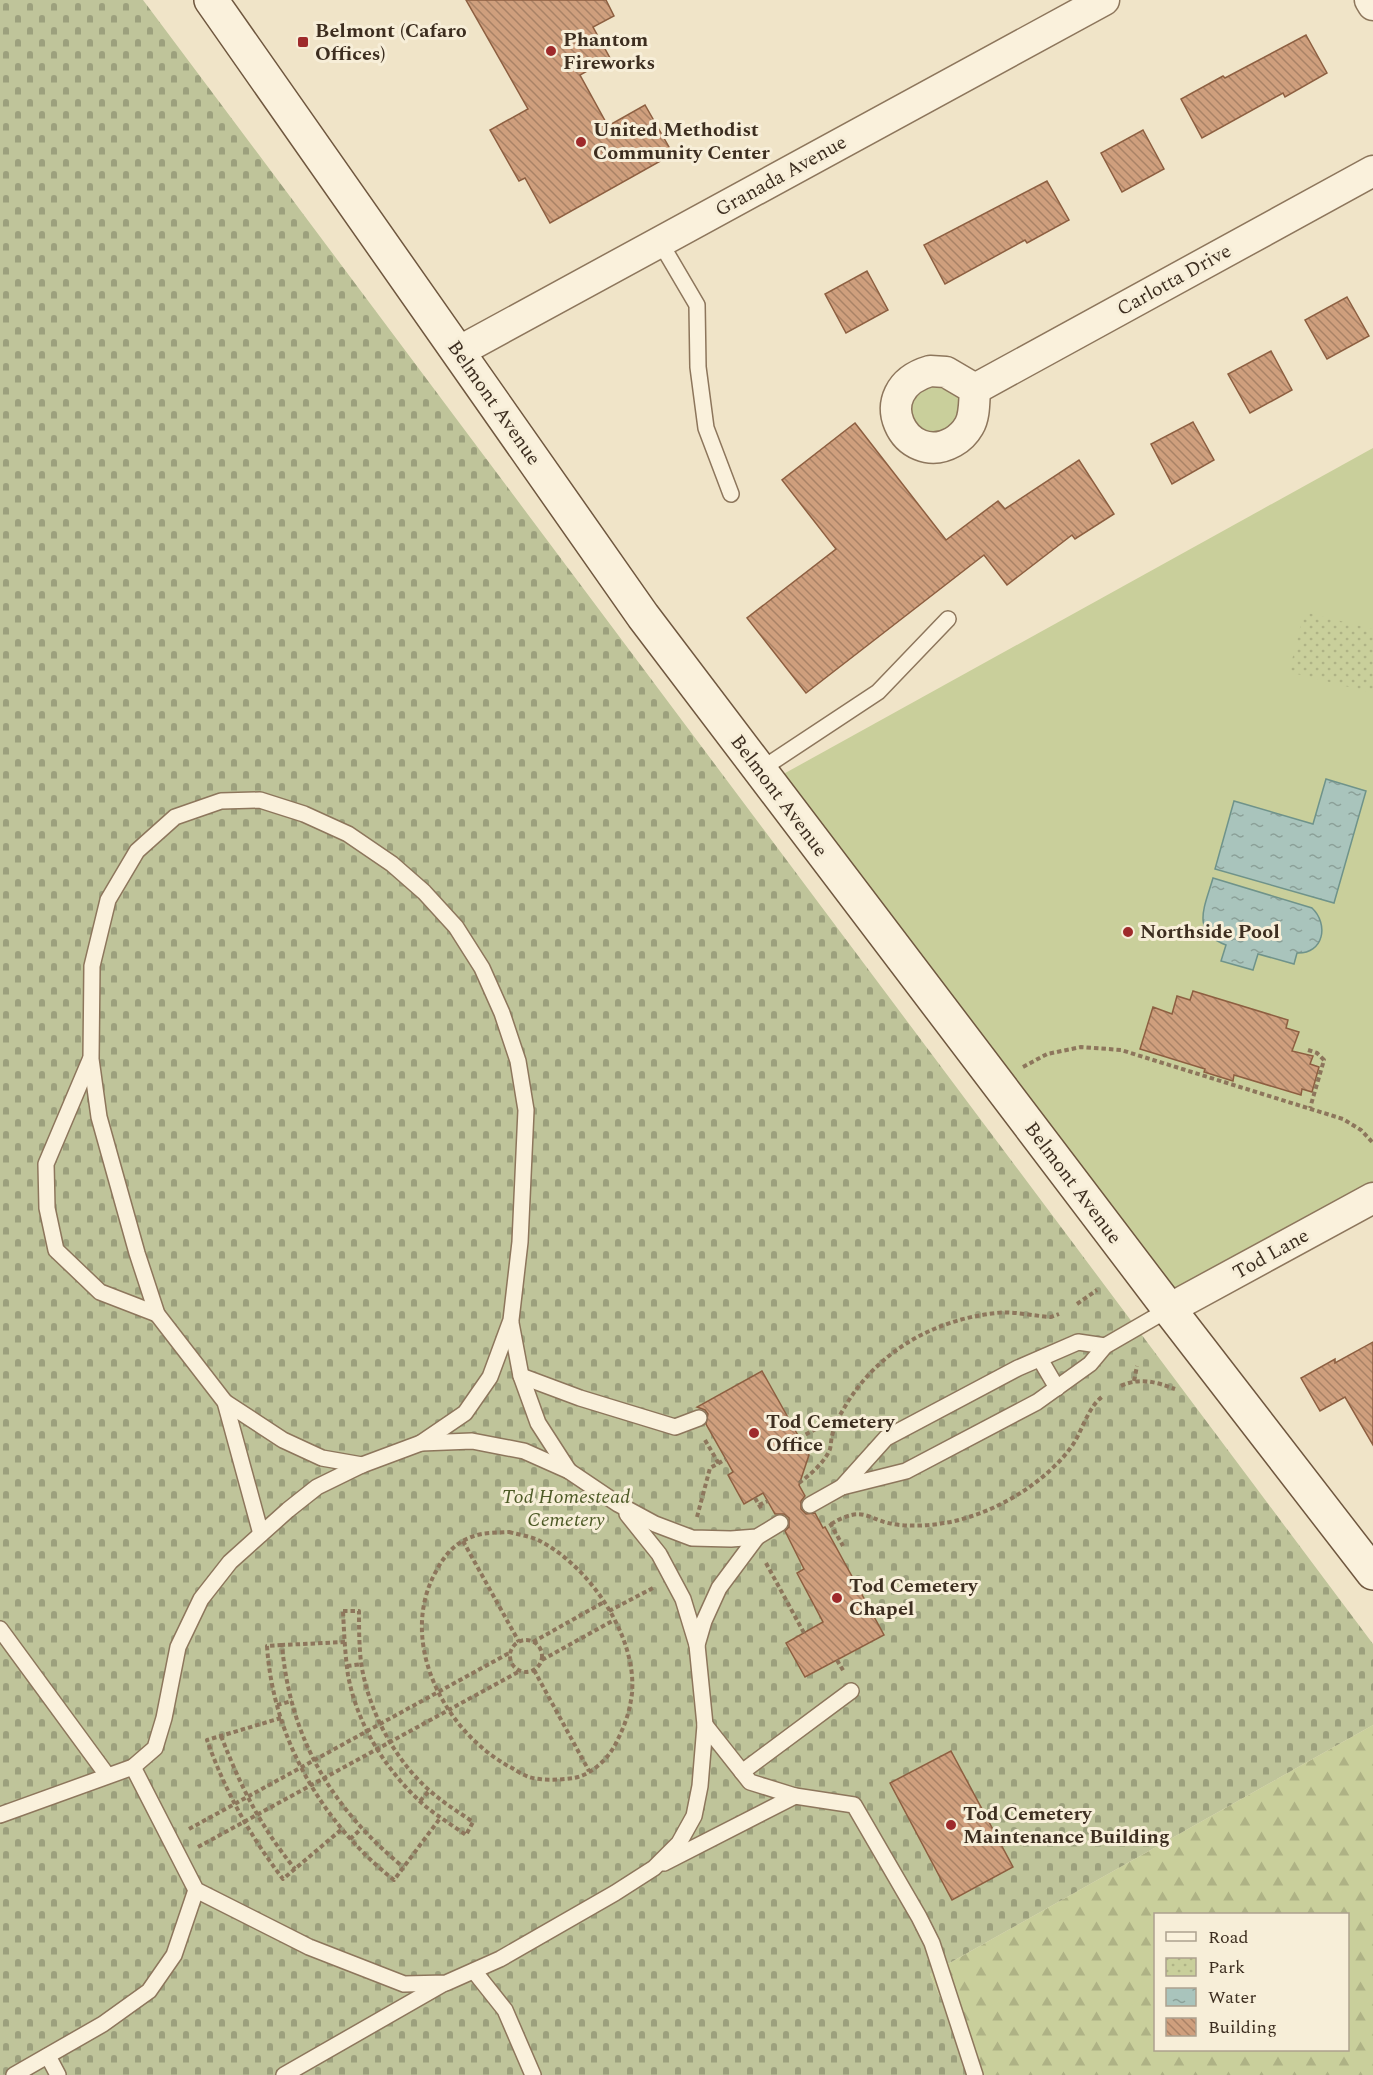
<svg xmlns="http://www.w3.org/2000/svg" width="1373" height="2075" viewBox="0 0 1373 2075" font-family="Spectral,serif">
	<style>
		.green { fill: #c9cf9b }
		.forest { fill: url(#forest-firs); fill-rule: evenodd }
		.cemetery { fill: url(#cemetery-stones) }
		.park { fill: url(#park-dots) }
		.water { fill: url(#water-ripples); stroke: #6f938a; stroke-width: 1.5 }
		.building { fill: url(#building-back-hatch); stroke: #8d5f41; stroke-width: 1.5 }
		.lines { fill: none; stroke-linecap: round; stroke-linejoin: round }
		.lane-casing { stroke: #8d765c; stroke-width: 18 }
		.street-casing { stroke: #8d765c; stroke-width: 33 }
		.secondary-casing { stroke: #6f573f; stroke-width: 36 }
		.path { stroke: #8d765c; stroke-width: 4; stroke-dasharray: 4.5 3; stroke-linecap: butt }
		.lane { stroke: #faf1dc; stroke-width: 15 }
		.street { stroke: #faf1dc; stroke-width: 30 }
		.secondary { stroke: #faf1dc; stroke-width: 33 }
		.poi-dot { fill: #9e2a2b; stroke: #f7eed8; stroke-width: 2 }
		.labels { text-anchor: middle; dominant-baseline: central; stroke-width: 6; stroke-linejoin: round; paint-order: stroke }
		.poi-label { font-size: 20px; font-weight: bold; fill: #3d2e20; stroke: #f7eed8; text-anchor: start }
		.street-label { font-size: 20px; fill: #3d2e20; stroke: #f7eed8 }
		.park-label { font-size: 20px; font-style: italic; fill: #4d5a26; stroke: #f7eed8 }
	</style>
	<defs>
		<pattern id="forest-firs" width="22" height="20" patternUnits="userSpaceOnUse" patternTransform="scale(1.5)"><rect width="22" height="20" fill="#c9cf9b"/><path d="M5 1l3.5 6h-7zM16 11l3.5 6h-7z" fill="#aeb285"/></pattern>
		<pattern id="cemetery-stones" width="16" height="16" patternUnits="userSpaceOnUse" patternTransform="scale(1.5)"><rect width="16" height="16" fill="#bfc49a"/><path d="M2 7V4a2 2 0 0 1 4 0v3zM10 15v-3a2 2 0 0 1 4 0v3z" fill="#9ca07d"/></pattern>
		<pattern id="park-dots" width="8" height="8" patternUnits="userSpaceOnUse" patternTransform="scale(1.5)"><rect width="8" height="8" fill="#c9cf9b"/><path d="M2 2h.1M6 6h.1" fill="none" stroke="#aeb285" stroke-width="1.8" stroke-linecap="round"/></pattern>
		<pattern id="water-ripples" width="26" height="14" patternUnits="userSpaceOnUse" patternTransform="scale(1.5)"><rect width="26" height="14" fill="#a9c4bc"/><path d="M2 4q2-2 4 0t4 0M15 11q2-2 4 0t4 0" fill="none" stroke="#8ba098"/></pattern>
		<pattern id="building-back-hatch" width="6" height="6" patternUnits="userSpaceOnUse" patternTransform="scale(1.5)"><rect width="6" height="6" fill="#cf9f7d"/><path d="M-1 5l2 2M0 0l6 6M5-1l2 2" fill="none" stroke="#a98266"/></pattern>
	</defs>
	<rect width="100%" height="100%" fill="#f0e4c8"/>
	<!-- green -->
	<g class="green">
		<polygon points="915,375 975,389 970,425 915,443 903,386"/>
		<polygon points="1373,448 1373,1198 1169,1309 769,782"/>
	</g>
	<!-- forest -->
	<path class="forest" d="M1373,1725V2075H974L930,1974ZM1156,1914H1348V2050H1156Z"/>
	<!-- cemetery -->
	<polygon class="cemetery" points="0,0 143,0 1373,1644 1373,1725 930,1974 974,2075 0,2075"/>
	<!-- park -->
	<polygon class="park" points="1304,612 1373,629 1373,693 1289,672"/>
	<!-- water -->
	<g class="water">
		<polygon points="1326,779 1366,791 1334,903 1215,869 1234,801 1313,824"/>
		<path d="M1213,878L1312,908C1329,924 1324,954 1297,953L1294,964L1258,954L1253,970L1221,961L1226,945C1190,932 1205,906 1213,878Z"/>
	</g>
	<!-- building -->
	<g class="building">
		<polygon points="466,0 606,0 614,16 593,27 610,58 580,75 608,126 645,105 673,154 550,223 525,178 519,181 490,130 528,109"/>
		<polygon points="1306,35 1327,73 1285,97 1283,93 1202,138 1181,99 1223,76 1225,78"/>
		<polygon points="1143,130 1164,169 1122,192 1101,153"/>
		<polygon points="1047,181 1069,220 1027,243 1025,240 945,284 924,245"/>
		<polygon points="867,271 888,310 846,333 825,294"/>
		<polygon points="1347,297 1369,336 1327,359 1305,320"/>
		<polygon points="1271,351 1292,390 1250,413 1228,374"/>
		<polygon points="1193,422 1214,460 1172,484 1151,444"/>
		<polygon points="855,423 946,540 998,501 1005,509 1079,460 1114,514 1075,539 1072,535 1007,585 984,555 806,693 747,618 836,549 782,480"/>
		<polygon points="1193,991 1288,1020 1286,1028 1299,1032 1292,1051 1313,1056 1310,1064 1319,1067 1312,1092 1302,1089 1301,1095 1234,1075 1233,1081 1204,1072 1205,1069 1140,1049 1153,1007 1172,1014 1177,996 1190,1000"/>
		<polygon points="1373,1342 1373,1445 1345,1397 1320,1411 1301,1378 1335,1359 1335,1363"/>
		<polygon points="762,1371 809,1455 799,1485 805,1496 801,1501 801,1509 806,1514 815,1513 823,1528 825,1527 884,1635 805,1677 786,1643 823,1622 797,1573 804,1569 785,1531 789,1527 789,1518 784,1514 775,1514 763,1493 744,1504 728,1475 733,1472 706,1424 708,1414 705,1410 697,1407"/>
		<polygon points="951,1751 1013,1867 952,1900 890,1783"/>
	</g>
	<g class="lines">
		<!-- lane casing -->
		<g class="lane-casing">
			<g id="lane">
				<polyline points="660,242 697,305 698,367 706,428 731,494"/>
				<polyline points="760,770 878,692 948,619"/>
				<polyline points="90,1060 46,1164 47,1208 56,1250 100,1292 157,1314"/>
				<polyline points="511,1323 521,1376 538,1423 569,1471"/>
				<polyline points="1040,1359 1057,1388"/>
				<polyline points="521,1376 580,1398 675,1427 699,1418"/>
				<polyline points="225,1402 283,1440 322,1458 362,1465"/>
				<polyline points="842,1487 886,1438 1018,1368 1078,1342 1105,1346"/>
				<polyline points="810,1505 842,1487 906,1471 1037,1402 1090,1364 1105,1346 1169,1309"/>
				<polyline points="627,1514 659,1554 683,1599 697,1645"/>
				<polyline points="261,1534 225,1402 157,1314 137,1253 99,1117 91,1059 92,966 108,900 137,851 175,817 221,801 260,800 304,814 348,834 392,864 424,892 456,927 482,968 502,1013 518,1061 526,1110 520,1242 511,1320 490,1377 465,1413 421,1443"/>
				<polyline points="0,1629 107,1775"/>
				<polyline points="705,1725 750,1782 795,1796 854,1805 919,1917 932,1943 975,2075"/>
				<polyline points="133,1767 196,1890 309,1947 404,1984 446,1983 500,1959 615,1893 654,1868 679,1843 694,1816 700,1786 705,1725 697,1645 704,1621 719,1588 757,1537"/>
				<polyline points="742,1772 851,1691"/>
				<polyline points="0,1815 133,1767 155,1748 164,1718 178,1647 201,1599 230,1562 288,1510 317,1487 362,1465 421,1443 472,1441 524,1451 569,1471 618,1504 655,1524 692,1538 731,1539 757,1537 780,1523"/>
				<polyline points="664,1863 795,1796"/>
				<polyline points="474,1971 505,2010 533,2075"/>
				<polyline points="48,2056 58,2075"/>
				<polyline points="14,2075 103,2024 149,1991 174,1955 196,1890"/>
				<polyline points="284,2075 443,1984"/>
			</g>
		</g>
		<!-- street casing -->
		<g class="street-casing">
			<g id="street">
				<polyline points="1370,0 1373,5"/>
				<polyline points="458,352 1104,0"/>
				<path d="M930,371L946,372L975,389C974,401 975,416 969,426C965,433 960,438 953,442C905,469 865,390 930,371Z"/>
				<polyline points="975,389 1373,171"/>
				<polyline points="1169,1309 1373,1198"/>
			</g>
		</g>
		<!-- secondary casing -->
		<g class="secondary-casing">
			<polyline id="secondary" points="211,0 643,616 1169,1309 1373,1573"/>
		</g>
		<!-- path -->
		<g class="path">
			<polyline points="1308,1050 1317,1053 1324,1060 1310,1108"/>
			<polyline points="1023,1067 1047,1054 1081,1047 1121,1050 1343,1119 1361,1130 1373,1143"/>
			<polyline points="1077,1304 1097,1290"/>
			<polyline points="1134,1381 1137,1366"/>
			<path d="M1121,1386C1140,1377 1156,1382 1175,1389"/>
			<polyline points="799,1438 838,1417"/>
			<polyline points="705,1440 719,1464"/>
			<path d="M799,1483C810,1475 825,1462 830,1449C831,1445 831,1440 832,1436C834,1427 838,1418 843,1410C875,1353 932,1320 996,1313C1015,1311 1033,1316 1051,1317L1059,1314"/>
			<polyline points="755,1498 762,1510"/>
			<polyline points="759,1505 768,1501"/>
			<polyline points="697,1517 710,1468 726,1459"/>
			<polyline points="830,1523 843,1546"/>
			<path d="M831,1524C866,1503 867,1522 900,1525C924,1527 949,1524 972,1516C1009,1504 1049,1478 1072,1446C1083,1430 1087,1408 1103,1396"/>
			<path d="M509,1532C519,1535 531,1536 540,1541C589,1566 637,1636 632,1693C630,1711 625,1725 617,1741C610,1757 592,1775 574,1778C560,1780 542,1781 529,1777C523,1775 517,1771 512,1768C448,1735 399,1648 433,1577C441,1561 451,1545 469,1538C481,1532 496,1533 509,1532Z"/>
			<polyline points="463,1541 519,1642"/>
			<polyline points="766,1563 804,1633"/>
			<path d="M343,1611H359C359,1628 359,1645 361,1662C368,1711 396,1764 436,1796C447,1805 460,1813 473,1822L466,1835C452,1825 437,1816 424,1805C387,1772 357,1725 348,1675C345,1654 344,1632 343,1611Z"/>
			<polyline points="609,1611 653,1588"/>
			<circle cx="526" cy="1656" r="16"/>
			<path d="M345,1642L282,1645C290,1739 332,1808 403,1867"/>
			<polyline points="533,1642 604,1602"/>
			<path d="M282,1645L267,1646C273,1738 322,1823 394,1880L441,1817"/>
			<polyline points="542,1660 614,1620"/>
			<polyline points="837,1660 844,1672"/>
			<polyline points="347,1666 362,1664"/>
			<polyline points="534,1670 589,1771"/>
			<polyline points="277,1705 292,1701"/>
			<path d="M281,1718L207,1740C225,1791 250,1836 283,1879L342,1829"/>
			<path d="M221,1736C241,1787 260,1826 295,1869"/>
			<polyline points="420,1801 430,1790"/>
			<polyline points="189,1829 511,1652"/>
			<polyline points="350,1839 361,1829"/>
			<polyline points="198,1847 520,1671"/>
		</g>
		<!-- lane -->
		<use href="#lane" class="lane"/>
		<!-- street -->
		<use href="#street" class="street"/>
		<!-- secondary -->
		<use href="#secondary" class="secondary"/>
	</g>
	<!-- markers -->
	<g class="poi-dot">
		<rect x="297" y="36" width="12" height="12" rx="3"/>
		<circle cx="551" cy="51" r="6"/>
		<circle cx="581" cy="142" r="6"/>
		<circle cx="1128" cy="932" r="6"/>
		<circle cx="754" cy="1433" r="6"/>
		<circle cx="837" cy="1598" r="6"/>
		<circle cx="951" cy="1825" r="6"/>
	</g>
	<g class="labels">
		<!-- poi labels -->
		<g class="poi-label">
			<text x="315" y="31">Belmont (Cafaro<tspan x="315" dy="23">Offices)</tspan></text>
			<text x="563" y="40">Phantom<tspan x="563" dy="23">Fireworks</tspan></text>
			<text x="593" y="130">United Methodist<tspan x="593" dy="23">Community Center</tspan></text>
			<text x="1140" y="932">Northside Pool</text>
			<text x="766" y="1422">Tod Cemetery<tspan x="766" dy="23">Office</tspan></text>
			<text x="849" y="1586">Tod Cemetery<tspan x="849" dy="23">Chapel</tspan></text>
			<text x="963" y="1814">Tod Cemetery<tspan x="963" dy="23">Maintenance Building</tspan></text>
		</g>
		<!-- street labels -->
		<g class="street-label">
			<text transform="translate(781 176) rotate(-29)">Granada Avenue</text>
			<text transform="translate(1174 280) rotate(-29)">Carlotta Drive</text>
			<text transform="translate(494 403) rotate(55)">Belmont Avenue</text>
			<text transform="translate(779 796) rotate(53)">Belmont Avenue</text>
			<text transform="translate(1073 1183) rotate(53)">Belmont Avenue</text>
			<text transform="translate(1271 1254) rotate(-29)">Tod Lane</text>
		</g>
		<!-- park labels -->
		<g class="park-label">
			<text x="566" y="1497">Tod Homestead<tspan x="566" dy="23">Cemetery</tspan></text>
		</g>
	</g>
	<!-- legend -->
	<rect x="1154" y="1913" width="195" height="138" fill="#f7eed8" stroke="#ada18e" stroke-width="1.5"/>
	<rect x="1166" y="1932" width="30" height="9" fill="#faf1dc" stroke="#ada18e" stroke-width="1.5"/>
	<text x="1208" y="1943" font-size="18" fill="#3d2e20">Road</text>
	<rect x="1166" y="1958" width="30" height="18" fill="url(#park-dots)" stroke="#ada18e" stroke-width="1.5"/>
	<text x="1208" y="1973" font-size="18" fill="#3d2e20">Park</text>
	<rect x="1166" y="1988" width="30" height="18" fill="url(#water-ripples)" stroke="#ada18e" stroke-width="1.5"/>
	<text x="1208" y="2003" font-size="18" fill="#3d2e20">Water</text>
	<rect x="1166" y="2018" width="30" height="18" fill="url(#building-back-hatch)" stroke="#ada18e" stroke-width="1.5"/>
	<text x="1208" y="2033" font-size="18" fill="#3d2e20">Building</text>
</svg>
